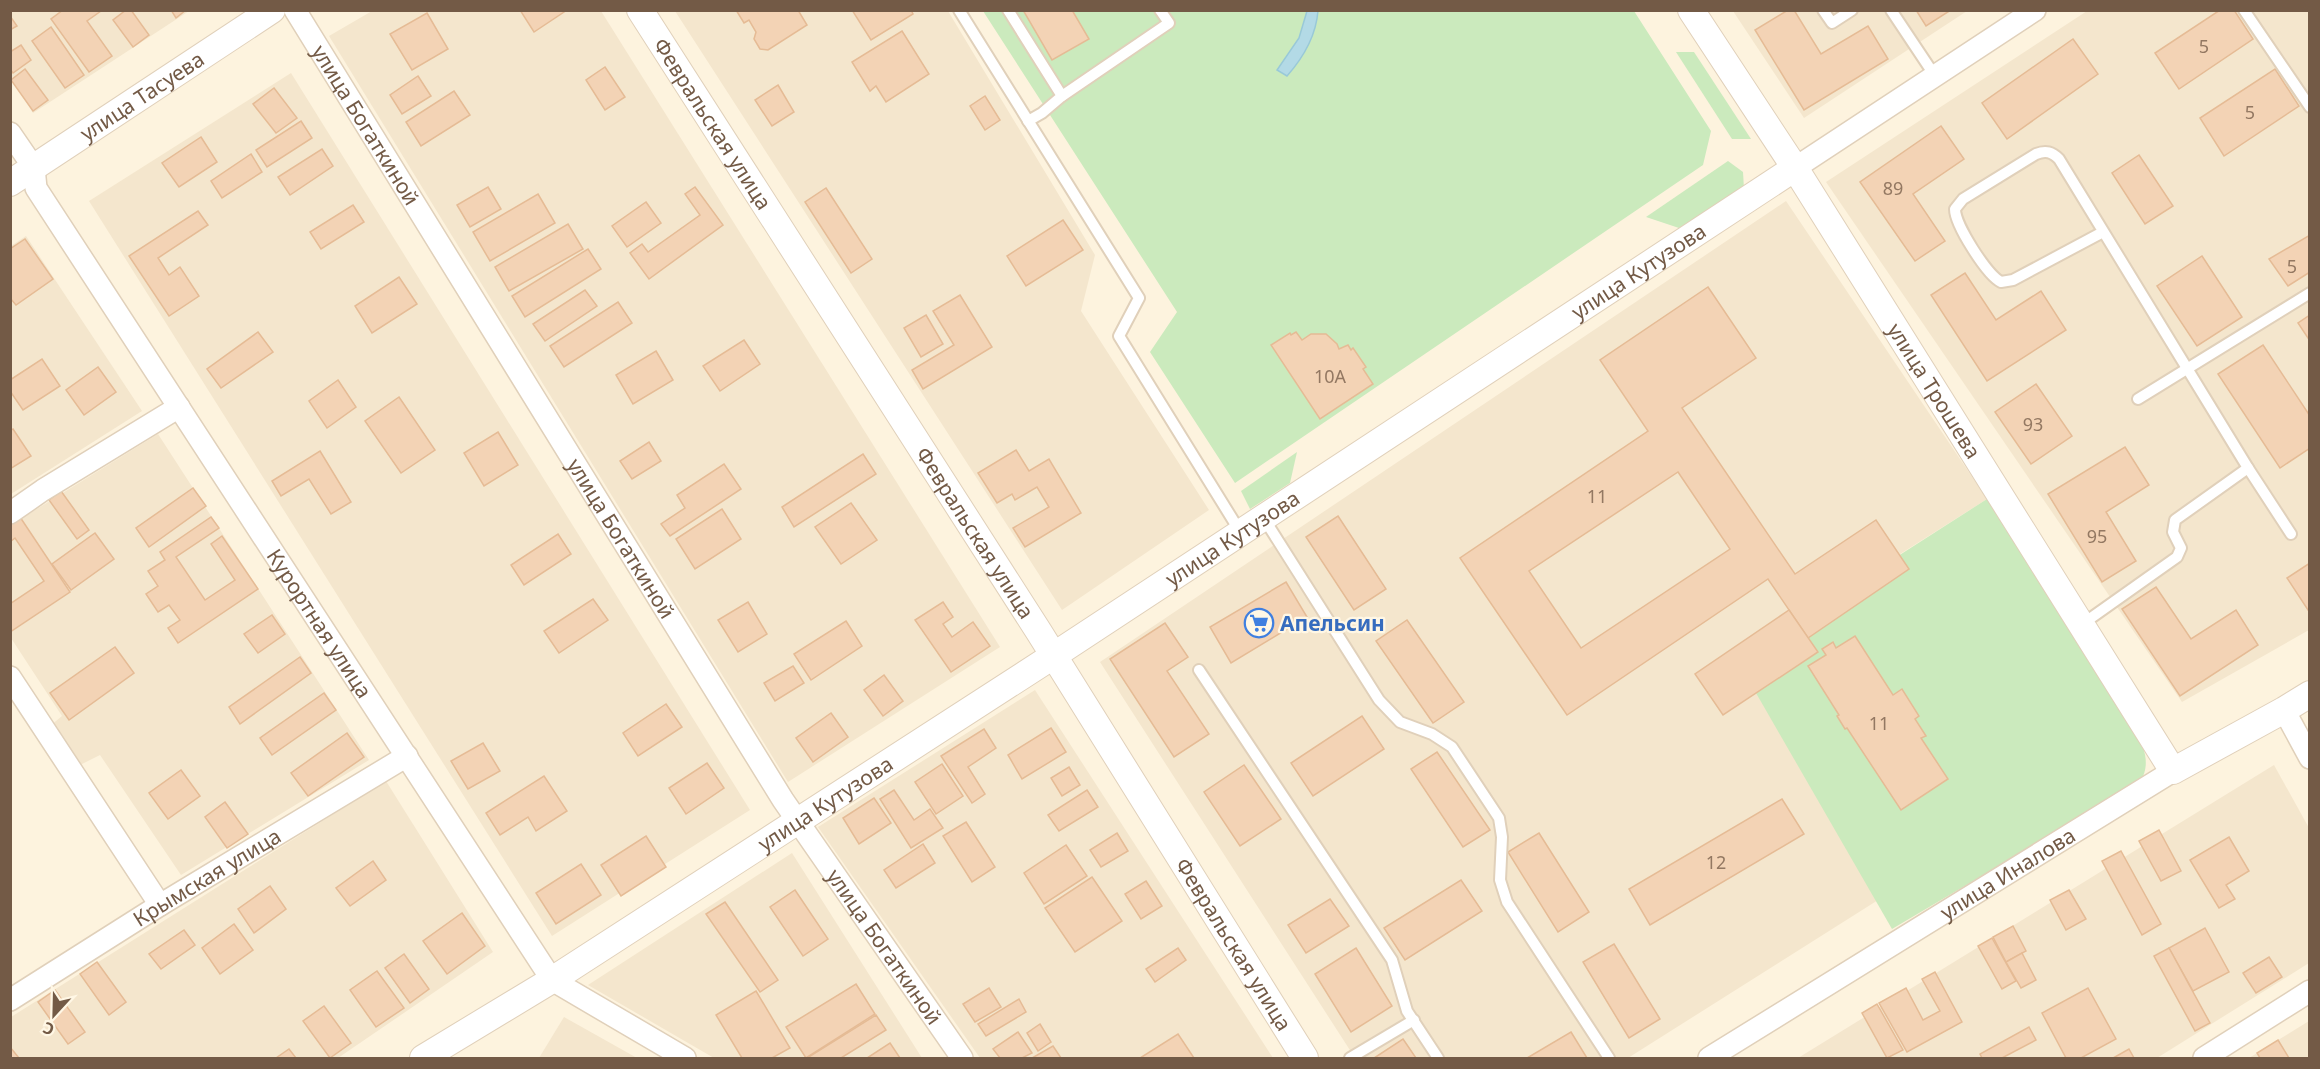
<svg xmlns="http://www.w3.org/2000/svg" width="2320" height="1069" viewBox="0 0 2320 1069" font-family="'Noto Sans',sans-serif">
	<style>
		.residential { fill: #f4e6cd }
		.green { fill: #cbeabd }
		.water { fill: #b3dae6; stroke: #99c9d8; stroke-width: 1.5 }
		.building { fill: #f3d3b5; stroke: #e5bb95; stroke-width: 1.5; fill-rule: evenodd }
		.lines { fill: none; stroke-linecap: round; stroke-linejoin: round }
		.service-casing { stroke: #e0d0ba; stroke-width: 14 }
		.minor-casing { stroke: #e0d0ba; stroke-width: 24 }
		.tertiary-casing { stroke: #e0d0ba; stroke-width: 28 }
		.service { stroke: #fff; stroke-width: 10 }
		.minor { stroke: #fff; stroke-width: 21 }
		.tertiary { stroke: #fff; stroke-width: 26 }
		.labels { text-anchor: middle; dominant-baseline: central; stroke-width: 4.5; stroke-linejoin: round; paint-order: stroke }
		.number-label { font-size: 18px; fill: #937862 }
		.street-label { font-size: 21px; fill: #735a46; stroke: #fff7e5 }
		.shop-label { font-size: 21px; font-weight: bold; fill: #366cbe; stroke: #fff7e5; text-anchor: start }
	</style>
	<rect width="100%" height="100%" fill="#fdf3de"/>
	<!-- residential -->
	<g class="residential">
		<polygon points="11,11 189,11 33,113 11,77"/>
		<polygon points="372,11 601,11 1000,647 788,782 329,36"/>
		<polygon points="675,11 948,11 1095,255 1081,311 1209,510 1062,610"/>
		<polygon points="1733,11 1967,11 1804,118"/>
		<polygon points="2087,11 2309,11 2309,630 2182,702 1826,182"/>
		<polygon points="291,73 750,810 552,936 89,201"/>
		<polygon points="1786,201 1987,499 1761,642 1886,895 1628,1058 1355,1058 1100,662"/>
		<polygon points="26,236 142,411 11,494 11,246"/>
		<polygon points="158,434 369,760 181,875 100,755 78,766 50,726 62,716 11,638 11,525"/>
		<polygon points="1035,690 1273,1058 980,1058 818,827"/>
		<polygon points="2274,765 2309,828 2309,963 2157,1058 1798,1058"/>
		<polygon points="386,781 493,952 338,1058 11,1058 11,1017"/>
		<polygon points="792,853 922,1058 714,1058 588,985"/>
		<polygon points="564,1017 637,1058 539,1058"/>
		<polygon points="2309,1021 2309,1058 2249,1058"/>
	</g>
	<!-- green -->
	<g class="green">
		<polygon points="983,11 1634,11 1711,131 1703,165 1235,483 1150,352 1177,312"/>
		<polygon points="1676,52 1694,52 1751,139 1732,139"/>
		<polygon points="1728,161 1743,172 1744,189 1679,228 1646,217"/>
		<polygon points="1297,452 1290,483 1250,509 1241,491"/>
		<path d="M1987,499L2135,730C2144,747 2152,765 2139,783L1892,929L1756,693L1764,642Z"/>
	</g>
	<!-- water -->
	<path class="water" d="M1307,11H1318C1316,35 1303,58 1287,76L1277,70L1299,38Z"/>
	<!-- building -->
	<g class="building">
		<polygon points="63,10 101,11 87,21 112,56 89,72 51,19"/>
		<polygon points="126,10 131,10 149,35 133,47 113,20"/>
		<polygon points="171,10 186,10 176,18"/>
		<polygon points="520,10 567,10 534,32"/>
		<polygon points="736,10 798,10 807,25 768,50 760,49 754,39 756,32 749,20 744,23"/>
		<polygon points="852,10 911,10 913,14 871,40"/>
		<polygon points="1023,10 1072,10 1089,39 1052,60"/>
		<polygon points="1788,10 1794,10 1821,54 1868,26 1888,59 1804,110 1755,30"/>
		<polygon points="1916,10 1951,10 1926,26"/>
		<polygon points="2220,10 2234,10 2253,39 2179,89 2155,53"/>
		<polygon points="427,13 448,49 412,70 390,34"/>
		<polygon points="10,16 17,26 10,30"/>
		<polygon points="51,27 84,75 65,88 32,41"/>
		<polygon points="902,31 929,74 886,102 876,86 870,91 852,62"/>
		<polygon points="2073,39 2098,74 2007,139 1982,103"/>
		<polygon points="21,45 31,60 13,73 10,69 10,52"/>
		<polygon points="605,67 625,97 605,110 586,80"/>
		<polygon points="25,69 48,100 33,111 11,80"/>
		<polygon points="2275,69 2299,106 2224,156 2200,118"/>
		<polygon points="418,76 431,96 402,114 390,95"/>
		<polygon points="778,85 794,112 772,126 755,100"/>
		<polygon points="274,88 297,118 276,133 253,104"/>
		<polygon points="454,91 470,115 421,146 406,122"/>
		<polygon points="985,96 1000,120 985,130 970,106"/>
		<polygon points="301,121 312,138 267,167 256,150"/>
		<polygon points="1941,126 1964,159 1913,194 1945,241 1915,261 1860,182"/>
		<polygon points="201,137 217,162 179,187 162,163"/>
		<polygon points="322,149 333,166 290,195 278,177"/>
		<polygon points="251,154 262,172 222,198 211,181"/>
		<polygon points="2139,155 2173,206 2145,224 2112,173"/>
		<polygon points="488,187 501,209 470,227 457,205"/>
		<polygon points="695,187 723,225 649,279 630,253 642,244 648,252 700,215 685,194"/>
		<polygon points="826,188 872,259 851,273 805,202"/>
		<polygon points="538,194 555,223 490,261 473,232"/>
		<polygon points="646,202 661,223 627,247 612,226"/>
		<polygon points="353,205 364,222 321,249 310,232"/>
		<polygon points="198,211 208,225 158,258 169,275 180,267 199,296 169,316 129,256"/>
		<polygon points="1063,220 1083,250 1026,286 1007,256"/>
		<polygon points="568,224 583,249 509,291 495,267"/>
		<polygon points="2310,235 2310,272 2288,286 2269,259"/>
		<polygon points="25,239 53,279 16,305 10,298 10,249"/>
		<polygon points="588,249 601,269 525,317 512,296"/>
		<polygon points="2202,256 2242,317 2197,346 2157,286"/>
		<polygon points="1965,273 1996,320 2041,291 2066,330 1987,381 1931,295"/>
		<polygon points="399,277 417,304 372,333 355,306"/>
		<path d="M1708,287L1756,358L1682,408L1795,574L1876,520L1909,569L1808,638L1768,579L1567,715L1460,558L1648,431L1600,360ZM1678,472L1730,549L1581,648L1529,571Z"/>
		<polygon points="585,290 597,306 545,341 533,324"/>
		<polygon points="960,295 992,347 923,389 912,370 954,345 933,311"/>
		<polygon points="618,302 632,323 564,367 550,346"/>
		<polygon points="926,315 943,344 921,357 904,328"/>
		<polygon points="2310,315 2310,341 2298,323"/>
		<polygon points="258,332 273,352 221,388 207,369"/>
		<polygon points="1296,332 1302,340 1311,334 1326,334 1337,344 1339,349 1348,345 1351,350 1353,348 1366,367 1363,369 1373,384 1320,419 1271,345 1290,333 1291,335"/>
		<polygon points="744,340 760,364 720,391 703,366"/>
		<polygon points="2263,345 2310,416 2310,448 2280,468 2218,374"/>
		<polygon points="656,351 673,380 633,404 616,375"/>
		<polygon points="42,359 60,386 23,410 10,391 10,380"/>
		<polygon points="98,367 116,392 84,415 66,390"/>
		<polygon points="338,380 356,407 327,428 309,401"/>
		<polygon points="2036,384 2072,436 2031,464 1995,412"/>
		<polygon points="399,397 435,450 401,473 365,421"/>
		<polygon points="13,429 31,456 10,469 10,431"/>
		<polygon points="498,432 518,465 484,486 464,453"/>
		<polygon points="649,442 661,461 632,479 620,461"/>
		<polygon points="2125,447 2149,485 2106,512 2136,561 2102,582 2048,494"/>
		<polygon points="1016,450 1029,471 1049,459 1081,513 1025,547 1013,528 1049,507 1037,487 1015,500 1012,494 997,503 978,473"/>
		<polygon points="320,451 351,502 331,514 309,479 281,496 272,481"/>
		<polygon points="863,454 876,474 794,527 782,507"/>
		<polygon points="724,464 741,489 670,536 661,524 685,508 677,495"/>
		<polygon points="193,488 206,506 149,547 136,528"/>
		<polygon points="61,491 89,530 77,539 49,500"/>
		<polygon points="851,503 877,540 841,564 815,527"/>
		<polygon points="722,509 741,539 695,569 676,539"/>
		<polygon points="1338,516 1386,589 1354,610 1306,537"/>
		<polygon points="20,517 70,592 10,632 10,604 44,581 15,538 10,542 10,523"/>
		<polygon points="211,517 219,528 176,557 205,600 235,580 211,544 222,536 258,589 178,643 168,628 180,620 169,605 158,612 146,594 158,586 148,571 165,560 160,552"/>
		<polygon points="95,533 114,559 71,590 52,564"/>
		<polygon points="558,534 571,554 524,585 511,565"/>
		<polygon points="2310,563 2310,613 2287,578"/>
		<polygon points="1286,582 1307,617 1231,663 1210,627"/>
		<polygon points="2156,587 2191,639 2236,610 2258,645 2180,696 2122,609"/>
		<polygon points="593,599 608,620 559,653 544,631"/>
		<polygon points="748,602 767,634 738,652 718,620"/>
		<polygon points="943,602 953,617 943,624 952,637 973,622 990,646 951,672 915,620"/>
		<polygon points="1789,610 1818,652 1723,715 1695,674"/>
		<polygon points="272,615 285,634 258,653 244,634"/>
		<polygon points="1407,620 1464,702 1433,723 1376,641"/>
		<polygon points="846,621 862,646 811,680 794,654"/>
		<polygon points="1165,623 1188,657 1167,671 1209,734 1174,757 1110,659"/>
		<polygon points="1855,636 1893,695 1902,689 1919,716 1915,719 1926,736 1921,738 1948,779 1901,810 1847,728 1845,729 1837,716 1839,715 1808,666 1826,655 1822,649 1833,642 1836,648"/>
		<polygon points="115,647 134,673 69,720 50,693"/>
		<polygon points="300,657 311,673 240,724 229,707"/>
		<polygon points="793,666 804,683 775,701 764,683"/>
		<polygon points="884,675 903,701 883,716 864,690"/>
		<polygon points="324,693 336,710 272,755 260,738"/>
		<polygon points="666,704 682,727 638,756 623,733"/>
		<polygon points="831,713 848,737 813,762 796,738"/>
		<polygon points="1362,716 1384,749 1313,796 1291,763"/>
		<polygon points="1051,728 1066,752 1022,779 1008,755"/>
		<polygon points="984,729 996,748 968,767 985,794 972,803 941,756"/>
		<polygon points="347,733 364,757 308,796 291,773"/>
		<polygon points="483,743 500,771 468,789 451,761"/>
		<polygon points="1437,752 1490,830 1463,847 1411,769"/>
		<polygon points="707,763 724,788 686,814 669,788"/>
		<polygon points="942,764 963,796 936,814 915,782"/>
		<polygon points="1244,765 1281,819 1240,846 1204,792"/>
		<polygon points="1069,767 1080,785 1062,796 1051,778"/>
		<polygon points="181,770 200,796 168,819 149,793"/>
		<polygon points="544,776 567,811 536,831 528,817 500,835 486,813"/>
		<polygon points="894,790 914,820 930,809 943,828 911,848 880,799"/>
		<polygon points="1087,790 1098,807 1059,831 1048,815"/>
		<polygon points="874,798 891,823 859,844 843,818"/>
		<polygon points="1782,799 1804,834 1650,925 1629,889"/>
		<polygon points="225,802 248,834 227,848 205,817"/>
		<polygon points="966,822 995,867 972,882 943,836"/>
		<polygon points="2159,830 2181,871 2161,881 2139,841"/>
		<polygon points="1117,833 1128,851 1101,867 1090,850"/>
		<polygon points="1539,833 1589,912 1558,932 1508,852"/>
		<polygon points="646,836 666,867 621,896 601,865"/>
		<polygon points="2229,837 2249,871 2226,885 2235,899 2219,908 2190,860"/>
		<polygon points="923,844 935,863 896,888 884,870"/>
		<polygon points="1066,845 1087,876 1044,904 1024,873"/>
		<polygon points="2121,851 2161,924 2142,935 2102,861"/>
		<polygon points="373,861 386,880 350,906 336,888"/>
		<polygon points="581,864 601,895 556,924 536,893"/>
		<polygon points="1092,877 1122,921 1075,952 1045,908"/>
		<polygon points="1461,880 1482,911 1405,960 1384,928"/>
		<polygon points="1146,881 1162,906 1141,919 1125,894"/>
		<polygon points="270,886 286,909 254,933 238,909"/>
		<polygon points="795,890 828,939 803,956 770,907"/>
		<polygon points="2069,890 2086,919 2066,930 2050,900"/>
		<polygon points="1330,899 1349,926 1306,953 1288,925"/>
		<polygon points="725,902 778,980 760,992 706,914"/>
		<polygon points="462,913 485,946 447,974 423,941"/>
		<polygon points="234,924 253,950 220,974 202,948"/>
		<polygon points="2013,926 2026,951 2006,962 1993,937"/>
		<polygon points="2205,928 2229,972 2193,991 2169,948"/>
		<polygon points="184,930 195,945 161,969 149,954"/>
		<polygon points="1992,938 2016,981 2002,989 1978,946"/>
		<polygon points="1614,944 1660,1019 1629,1038 1583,962"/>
		<polygon points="1178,948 1186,960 1155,982 1146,969"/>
		<polygon points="1356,948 1392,1006 1351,1032 1315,974"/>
		<polygon points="2169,948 2210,1023 2195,1031 2154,956"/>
		<polygon points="2022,953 2036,980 2021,988 2006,962"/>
		<polygon points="404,954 429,989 410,1003 385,968"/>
		<polygon points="2269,957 2282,977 2256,993 2243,973"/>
		<polygon points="97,962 126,1002 109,1015 80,974"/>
		<polygon points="377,971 404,1008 376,1027 350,990"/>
		<polygon points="1935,972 1962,1022 1907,1052 1879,1003 1906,988 1923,1020 1940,1011 1922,979"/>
		<polygon points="856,984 875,1014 806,1058 786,1027"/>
		<polygon points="989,988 1001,1007 975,1022 963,1004"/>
		<polygon points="2088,988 2116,1039 2081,1058 2066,1058 2042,1013"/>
		<polygon points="55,990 85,1032 68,1044 38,1002"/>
		<polygon points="756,991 790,1048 772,1058 742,1058 716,1015"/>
		<polygon points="1019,999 1026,1012 986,1036 978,1024"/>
		<polygon points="1877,1004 1903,1050 1887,1058 1862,1013"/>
		<polygon points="324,1006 351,1043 330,1058 303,1021"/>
		<polygon points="876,1015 886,1030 841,1058 807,1058"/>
		<polygon points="1040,1024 1051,1042 1038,1051 1027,1033"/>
		<polygon points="2029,1027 2036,1040 2002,1058 1982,1058 1980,1054"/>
		<polygon points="1018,1032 1032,1053 1022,1058 1000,1058 993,1049"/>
		<polygon points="1571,1032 1587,1058 1527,1058"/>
		<polygon points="1178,1034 1194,1058 1140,1058"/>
		<polygon points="1403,1039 1416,1058 1374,1058"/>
		<polygon points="2278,1040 2289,1058 2260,1058 2257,1053"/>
		<polygon points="890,1043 900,1058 867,1058"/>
		<polygon points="1053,1046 1061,1058 1032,1058"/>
		<polygon points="10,1047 19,1058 10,1058"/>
		<polygon points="289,1049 296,1058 276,1058"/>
		<polygon points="2129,1049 2134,1058 2113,1058"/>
	</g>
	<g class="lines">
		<!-- service casing -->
		<g class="service-casing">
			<g id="service">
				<polyline points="959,10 1139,298 1119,336 1241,533"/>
				<polyline points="1008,10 1062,96 1042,113 1028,121"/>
				<polyline points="1823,10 1832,23 1852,10"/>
				<polyline points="1891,10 1935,76"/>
				<polyline points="2244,10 2310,107"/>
				<polyline points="1062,96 1169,23 1160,10"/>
				<polyline points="2138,399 2310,293"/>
				<polyline points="2248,468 2291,534"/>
				<polyline points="1263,517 1379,700 1400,722 1432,734 1452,747 1499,818 1502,837 1500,880 1507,902 1609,1058"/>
				<path d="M2081,625L2177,557L2181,548L2173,532L2175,520L2248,468L2059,159C2052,152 2046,150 2036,154L1963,199L1955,209C1955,225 1987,275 2001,282L2013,280L2103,232"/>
				<polyline points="1199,670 1392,960 1407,1011 1438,1058"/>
				<polyline points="1350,1058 1414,1020"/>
			</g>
		</g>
		<!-- minor casing -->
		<g class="minor-casing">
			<g id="minor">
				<path id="s1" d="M295,10L783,800L962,1058"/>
				<path id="s2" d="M10,133L34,168L36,188L552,980L685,1058"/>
				<polyline points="1795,168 2035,10"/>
				<polyline points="10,513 43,490 179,407"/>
				<polyline points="10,677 160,905"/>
				<polyline points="2284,710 2310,758"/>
				<path id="s3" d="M10,1000L160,905L407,756"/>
				<path id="s4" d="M1709,1058L2173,771"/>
				<polyline points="2204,1058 2310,991"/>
			</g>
		</g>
		<!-- tertiary casing -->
		<g class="tertiary-casing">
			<g id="tertiary">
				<path id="s5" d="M640,10L1039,632L1305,1058"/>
				<path id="s6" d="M1691,10L1795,168L2173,771L2284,710L2310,694"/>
				<path id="s7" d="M10,183L272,10"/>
				<path id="s8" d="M423,1058L552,980L1053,656L1795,168"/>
			</g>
		</g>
		<!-- service -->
		<use href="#service" class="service"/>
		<!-- minor -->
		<use href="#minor" class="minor"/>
		<!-- tertiary -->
		<use href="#tertiary" class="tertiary"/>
	</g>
	<!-- icons -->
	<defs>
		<g id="supermarket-ring" transform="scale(1.5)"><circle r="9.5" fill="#fff7e5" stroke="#3f7fe0" stroke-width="1.5"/><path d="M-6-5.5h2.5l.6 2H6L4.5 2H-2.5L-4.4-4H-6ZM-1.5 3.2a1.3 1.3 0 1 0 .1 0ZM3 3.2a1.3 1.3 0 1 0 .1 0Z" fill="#3f7fe0"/></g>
	</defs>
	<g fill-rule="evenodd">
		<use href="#supermarket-ring" x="1259" y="623"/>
	</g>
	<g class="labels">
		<!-- number labels -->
		<g class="number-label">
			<text x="2204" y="46">5</text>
			<text x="2250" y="112">5</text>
			<text x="1893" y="188">89</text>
			<text x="2292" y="266">5</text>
			<text x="1330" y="376">10А</text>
			<text x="2033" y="424">93</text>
			<text x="1597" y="496">11</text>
			<text x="2097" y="536">95</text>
			<text x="1879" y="723">11</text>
			<text x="1716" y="862">12</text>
		</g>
		<!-- street labels -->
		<g class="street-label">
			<text stroke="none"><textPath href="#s7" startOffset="158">улица Тасуева</textPath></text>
			<text stroke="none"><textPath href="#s5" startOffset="135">Февральская улица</textPath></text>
			<text stroke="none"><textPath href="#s1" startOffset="135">улица Богаткиной</textPath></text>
			<text stroke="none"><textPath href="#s8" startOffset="1448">улица Кутузова</textPath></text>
			<text stroke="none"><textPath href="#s6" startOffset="452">улица Трошева</textPath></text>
			<text stroke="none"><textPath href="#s5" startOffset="621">Февральская улица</textPath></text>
			<text stroke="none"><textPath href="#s1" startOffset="621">улица Богаткиной</textPath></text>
			<text stroke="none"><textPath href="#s8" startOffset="962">улица Кутузова</textPath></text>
			<text stroke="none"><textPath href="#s2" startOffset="582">Курортная улица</textPath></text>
			<text stroke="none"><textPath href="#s8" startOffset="476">улица Кутузова</textPath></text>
			<text stroke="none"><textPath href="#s4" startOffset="351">улица Иналова</textPath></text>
			<text stroke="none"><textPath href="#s3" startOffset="232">Крымская улица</textPath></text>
			<text stroke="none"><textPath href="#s5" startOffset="1107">Февральская улица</textPath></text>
			<text stroke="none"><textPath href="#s1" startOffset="1107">улица Богаткиной</textPath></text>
		</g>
		<!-- shop labels -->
		<g class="shop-label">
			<text x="1280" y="623">Апельсин</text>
		</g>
	</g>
	<!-- border -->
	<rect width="2320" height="1069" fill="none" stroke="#735a46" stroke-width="24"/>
	<!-- north arrow -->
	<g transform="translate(54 1015) rotate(202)" stroke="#fff7e5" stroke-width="4.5" paint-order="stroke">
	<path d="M0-4.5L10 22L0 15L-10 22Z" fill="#735a46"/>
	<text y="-9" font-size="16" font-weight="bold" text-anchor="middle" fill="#735a46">С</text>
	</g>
</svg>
